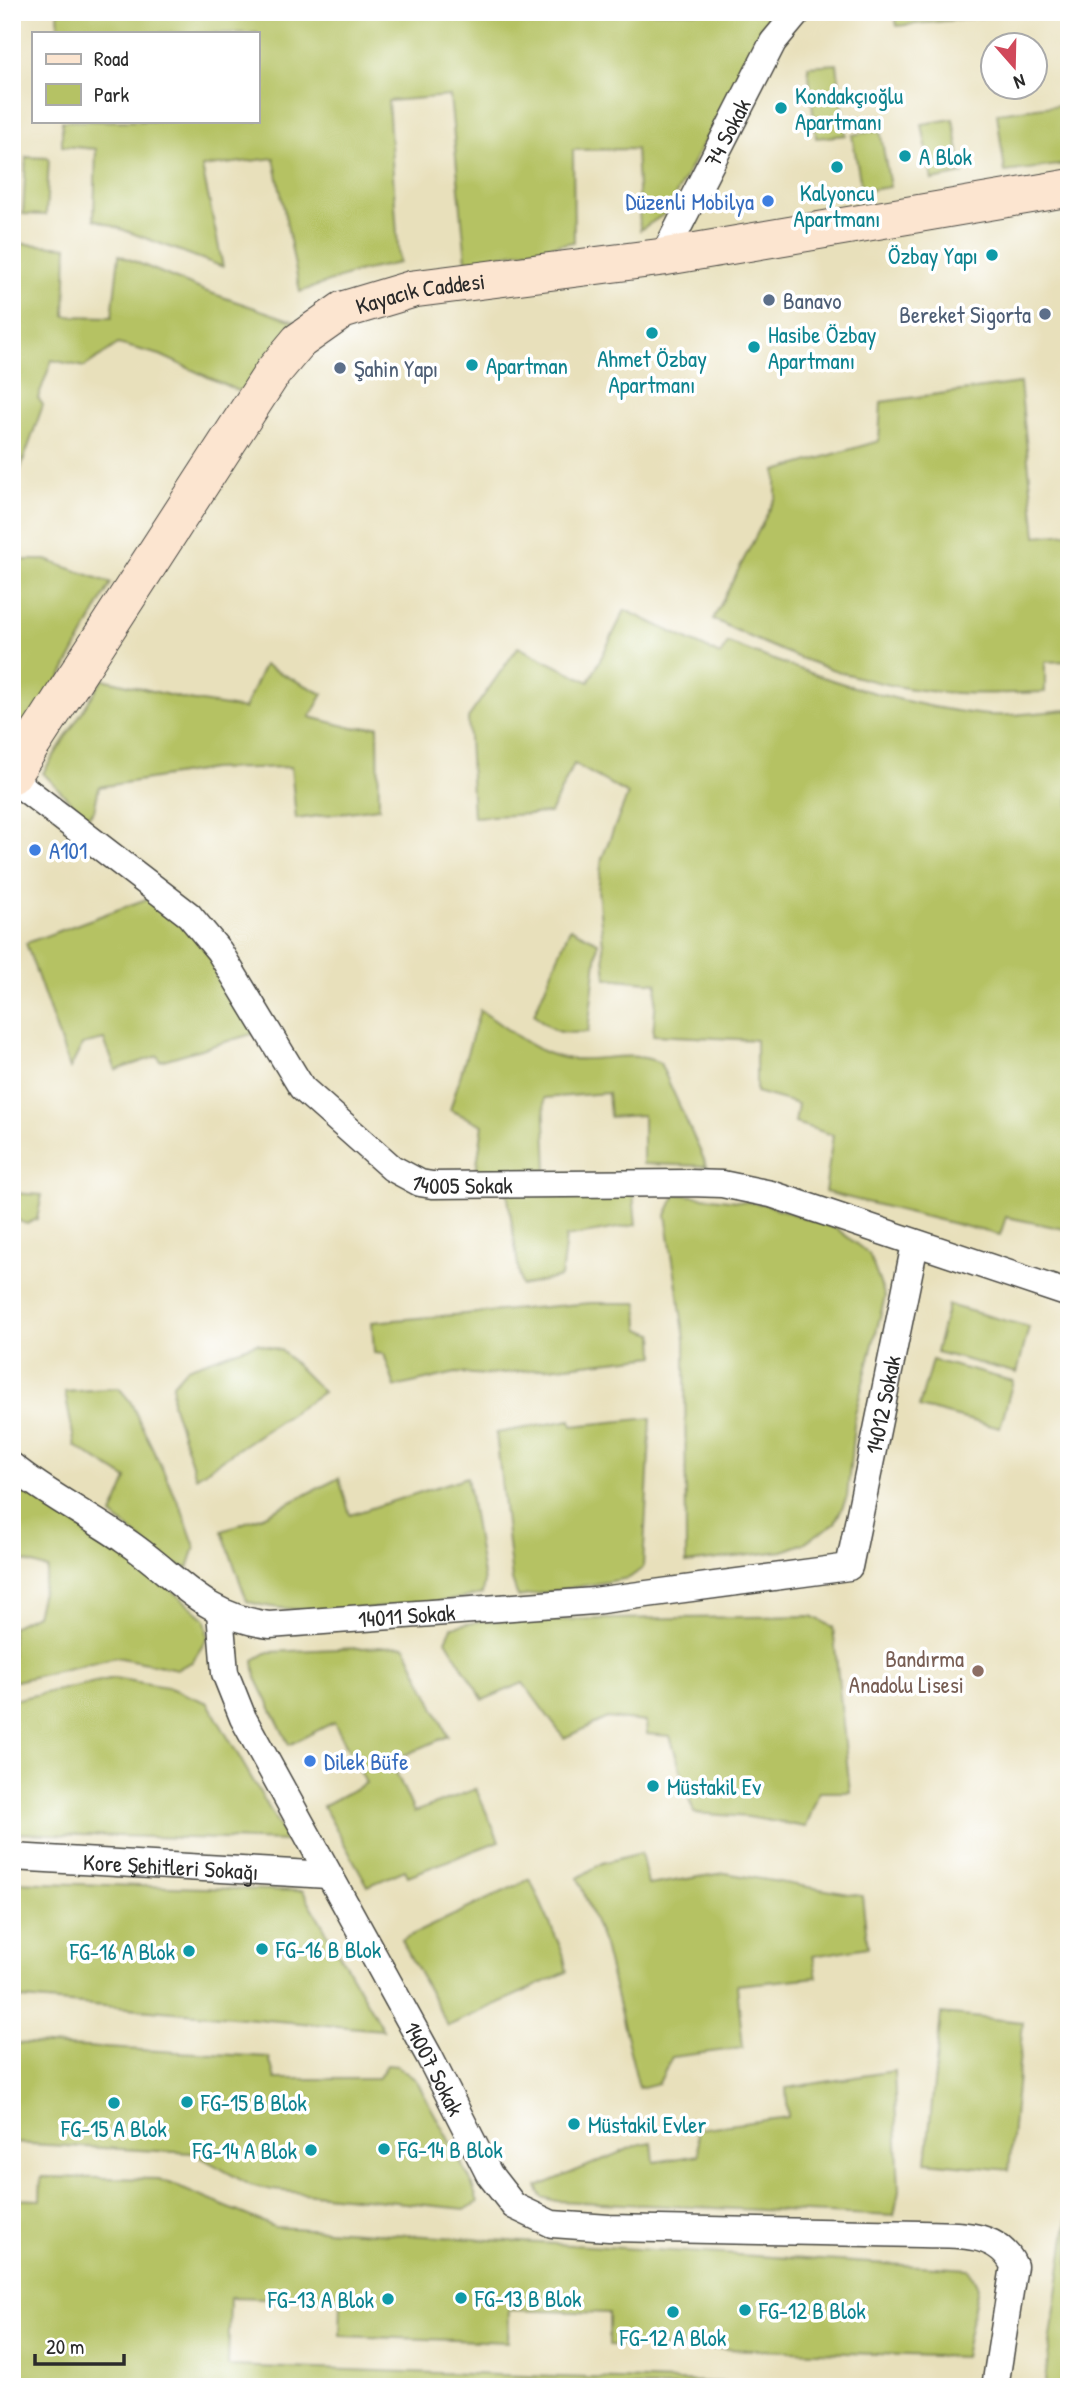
<svg xmlns="http://www.w3.org/2000/svg" width="1081" height="2399" viewBox="0 0 1081 2399" font-family="'Patrick Hand',sans-serif">
	<style>
		.green { fill: #b5c264; stroke: #707648; stroke-width: 2 }
		.lines { fill: none; stroke-linecap: round; stroke-linejoin: round }
		.minor-casing { stroke: #474641; stroke-width: 29 }
		.secondary-casing { stroke: #474641; stroke-width: 39 }
		.minor { stroke: #fff; stroke-width: 26 }
		.secondary { stroke: #fce5d0; stroke-width: 37 }
		.culture-dot { fill: #0f9aa8; stroke: #fff; stroke-width: 2.5 }
		.shop-dot { fill: #3f7fe0; stroke: #fff; stroke-width: 2.5 }
		.service-dot { fill: #5c6f8a; stroke: #fff; stroke-width: 2.5 }
		.education-dot { fill: #8d6e63; stroke: #fff; stroke-width: 2.5 }
		.labels { text-anchor: middle; dominant-baseline: central; stroke-width: 7; stroke-linejoin: round; paint-order: stroke }
		.culture-label { font-size: 23px; fill: #0d838f; stroke: #fff; text-anchor: start }
		.street-label { font-size: 23px; fill: #2b2b2b; stroke: #fff }
		.shop-label { font-size: 23px; fill: #366cbe; stroke: #fff; text-anchor: start }
		.service-label { font-size: 23px; fill: #4e5e75; stroke: #fff; text-anchor: start }
		.education-label { font-size: 23px; fill: #785e54; stroke: #fff; text-anchor: end }
	</style>
	<rect width="100%" height="100%" fill="#fff"/>
	<filter id="ink" filterUnits="userSpaceOnUse"><feTurbulence type="fractalNoise" baseFrequency=".0143" numOctaves="2"/><feDisplacementMap in="SourceGraphic" scale="14" xChannelSelector="R" yChannelSelector="G"/><feConvolveMatrix kernelMatrix="1 2 1 2 8 2 1 2 1" color-interpolation-filters="sRGB"/></filter>
	<filter id="wash" filterUnits="userSpaceOnUse"><feTurbulence type="fractalNoise" baseFrequency=".00686" numOctaves="4" result="noise"/><feDisplacementMap in="SourceGraphic" scale="28" xChannelSelector="R" yChannelSelector="G"/><feGaussianBlur stdDeviation="1.57" result="paint"/><feColorMatrix in="noise" values="0 0 0 0 0 0 0 0 0 0 0 0 0 0 0 0 0 1.4 0 .05"/><feComposite in="paint" operator="in"/></filter>
	<g filter="url(#wash)">
		<rect width="100%" height="100%" fill="#e8e0bb"/>
		<!-- green -->
		<g class="green">
			<polygon points="58,12 766,12 769,21 666,213 640,230 636,149 573,150 574,242 466,261 450,96 388,101 399,263 357,272 300,292 274,158 202,167 223,267 94,219 96,149 62,146 62,121 257,121 257,33 59,33"/>
			<polygon points="894,12 1031,12 897,26"/>
			<polygon points="837,64 846,135 816,138 808,66"/>
			<polygon points="1060,105 1067,164 1005,172 997,113"/>
			<polygon points="953,119 963,174 932,180 922,124"/>
			<polygon points="880,130 890,187 862,191 852,135"/>
			<polygon points="26,157 49,158 46,215 23,214"/>
			<polygon points="12,243 67,247 65,316 112,317 119,255 205,291 296,322 247,395 160,355 118,344 84,367 52,360 38,398 43,405 12,493"/>
			<path d="M1020,383L1036,536L1069,533V661L1045,662V692C995,694 944,696 895,686C833,674 768,647 713,619L776,497V471L879,441L881,402Z"/>
			<polygon points="12,560 46,560 111,583 47,703 12,753"/>
			<path d="M625,610L720,655L728,643C810,674 890,703 977,714C1006,718 1039,712 1069,710V1230L1006,1217L1000,1235L825,1192L833,1135L795,1123L798,1104L756,1092V1040L653,1035L657,983L606,978L598,890L602,858L628,794L574,764L550,813L473,817L468,718L518,647L589,682Z"/>
			<polygon points="264,665 323,694 310,717 353,728 378,726 379,808 296,819 291,767 212,769 99,787 94,811 86,818 43,773 103,679 189,700 244,709"/>
			<polygon points="152,897 190,927 259,1032 160,1061 158,1056 116,1070 104,1040 82,1045 70,1069 26,943"/>
			<path d="M570,928L598,942L588,1032C560,1034 554,1034 534,1014Z"/>
			<path d="M480,1010C505,1027 533,1052 564,1058C597,1064 629,1048 660,1063L707,1166L643,1164V1115L610,1117L608,1093L544,1098L547,1170L476,1171L483,1125L450,1110Z"/>
			<polygon points="507,1191 633,1192 636,1225 566,1237 561,1277 521,1286"/>
			<path d="M12,1193L42,1195L37,1219L27,1224C10,1220 12,1207 12,1193Z"/>
			<polygon points="676,1194 764,1204 837,1229 869,1254 885,1297 855,1414 847,1497 835,1523 802,1544 783,1551 686,1563 685,1339 666,1215"/>
			<polygon points="591,1303 638,1303 639,1329 654,1334 655,1356 487,1375 456,1373 395,1387 384,1354 374,1353 372,1322"/>
			<polygon points="948,1305 1029,1327 1017,1373 936,1352"/>
			<polygon points="257,1343 282,1351 323,1392 196,1477 172,1403 173,1384 187,1368"/>
			<polygon points="932,1360 1013,1381 1000,1428 919,1407"/>
			<polygon points="119,1388 130,1401 182,1510 195,1547 188,1568 169,1563 112,1515 127,1479 75,1446 65,1392"/>
			<polygon points="651,1418 643,1568 629,1578 518,1597 512,1580 496,1433 571,1420 572,1426"/>
			<polygon points="12,1476 121,1545 205,1619 208,1637 192,1662 177,1669 116,1657 12,1682 12,1627 36,1615 48,1569 12,1557"/>
			<path d="M467,1477L484,1582L482,1594C428,1606 297,1619 247,1601L222,1531L265,1515L339,1478L350,1515Z"/>
			<polygon points="812,1616 833,1627 850,1792 819,1792 806,1827 748,1817 694,1813 670,1736 647,1734 646,1722 607,1718 564,1738 523,1683 483,1700 446,1640 452,1627 480,1621"/>
			<polygon points="405,1646 448,1736 391,1761 414,1812 476,1789 499,1841 408,1876 405,1870 368,1886 323,1806 366,1783 334,1722 289,1745 256,1678 254,1660 268,1652"/>
			<polygon points="114,1678 167,1687 208,1703 288,1841 12,1833 12,1700"/>
			<polygon points="641,1853 648,1885 725,1873 862,1896 868,1947 813,1956 817,1977 737,1985 743,2048 672,2057 659,2083 639,2088 604,1946 578,1878 602,1863"/>
			<polygon points="530,1879 563,1953 567,1972 448,2026 401,1940"/>
			<polygon points="12,1882 303,1891 383,2030 12,1998"/>
			<polygon points="941,2014 1023,2022 1009,2170 926,2162"/>
			<polygon points="12,2043 269,2057 275,2079 378,2079 387,2065 397,2066 416,2080 470,2179 478,2202 466,2209 272,2190 250,2185 193,2153 12,2143"/>
			<polygon points="894,2071 899,2191 894,2216 556,2201 542,2197 537,2187 640,2144 652,2142 654,2162 699,2155 697,2129 788,2117 786,2088"/>
			<polygon points="41,2177 159,2179 275,2227 969,2269 978,2287 964,2357 609,2345 609,2313 509,2310 508,2342 340,2336 341,2300 230,2297 228,2366 854,2387 12,2387 12,2199 40,2200"/>
			<polygon points="1069,2208 1069,2387 1044,2387"/>
		</g>
	</g>
	<g filter="url(#ink)">
		<g class="lines">
			<!-- minor casing -->
			<g class="minor-casing">
				<g id="minor">
					<path id="s1" d="M663,257L773,42L798,12"/>
					<path id="s2" d="M12,779L189,915L219,951L302,1088L392,1168L420,1183L432,1185L689,1183L722,1184L771,1194L1069,1294"/>
					<path id="s3" d="M12,1466C46,1494 88,1515 124,1540C179,1576 198,1615 269,1625L594,1601L849,1567L915,1244"/>
					<path id="s4" d="M220,1612L225,1673L243,1718L429,2056L489,2174L514,2206L552,2224L609,2228L921,2234C954,2235 998,2230 1014,2266L995,2387"/>
					<path id="s5" d="M12,1857L328,1875"/>
				</g>
			</g>
			<!-- secondary casing -->
			<g class="secondary-casing">
				<g id="secondary">
					<path id="s6" d="M12,775L273,372L299,341L343,310L413,289L663,257L1069,188"/>
				</g>
			</g>
			<!-- minor -->
			<use href="#minor" class="minor"/>
			<!-- secondary -->
			<use href="#secondary" class="secondary"/>
		</g>
	</g>
	<!-- markers -->
	<g class="culture-dot">
		<circle cx="781" cy="108" r="7"/>
		<circle cx="905" cy="156" r="7"/>
		<circle cx="837" cy="167" r="7"/>
		<circle cx="992" cy="255" r="7"/>
		<circle cx="652" cy="333" r="7"/>
		<circle cx="754" cy="347" r="7"/>
		<circle cx="472" cy="365" r="7"/>
		<circle cx="653" cy="1786" r="7"/>
		<circle cx="262" cy="1949" r="7"/>
		<circle cx="189" cy="1951" r="7"/>
		<circle cx="187" cy="2102" r="7"/>
		<circle cx="114" cy="2103" r="7"/>
		<circle cx="574" cy="2124" r="7"/>
		<circle cx="384" cy="2149" r="7"/>
		<circle cx="311" cy="2150" r="7"/>
		<circle cx="461" cy="2298" r="7"/>
		<circle cx="388" cy="2299" r="7"/>
		<circle cx="745" cy="2310" r="7"/>
		<circle cx="673" cy="2312" r="7"/>
	</g>
	<g class="shop-dot">
		<circle cx="768" cy="201" r="7"/>
		<circle cx="35" cy="850" r="7"/>
		<circle cx="310" cy="1761" r="7"/>
	</g>
	<g class="service-dot">
		<circle cx="769" cy="300" r="7"/>
		<circle cx="1045" cy="314" r="7"/>
		<circle cx="340" cy="368" r="7"/>
	</g>
	<circle class="education-dot" cx="978" cy="1671" r="7"/>
	<g class="labels">
		<!-- culture labels -->
		<g class="culture-label">
			<text x="795" y="95">Kondakçıoğlu<tspan x="795" dy="26">Apartmanı</tspan></text>
			<text x="919" y="156">A Blok</text>
			<text x="837" y="192" text-anchor="middle">Kalyoncu<tspan x="837" dy="26">Apartmanı</tspan></text>
			<text x="978" y="255" text-anchor="end">Özbay Yapı</text>
			<text x="768" y="334">Hasibe Özbay<tspan x="768" dy="26">Apartmanı</tspan></text>
			<text x="652" y="358" text-anchor="middle">Ahmet Özbay<tspan x="652" dy="26">Apartmanı</tspan></text>
			<text x="486" y="365">Apartman</text>
			<text x="667" y="1786">Müstakil Ev</text>
			<text x="276" y="1949">FG-16 B Blok</text>
			<text x="175" y="1951" text-anchor="end">FG-16 A Blok</text>
			<text x="201" y="2102">FG-15 B Blok</text>
			<text x="588" y="2124">Müstakil Evler</text>
			<text x="114" y="2128" text-anchor="middle">FG-15 A Blok</text>
			<text x="398" y="2149">FG-14 B Blok</text>
			<text x="297" y="2150" text-anchor="end">FG-14 A Blok</text>
			<text x="475" y="2298">FG-13 B Blok</text>
			<text x="374" y="2299" text-anchor="end">FG-13 A Blok</text>
			<text x="759" y="2310">FG-12 B Blok</text>
			<text x="673" y="2337" text-anchor="middle">FG-12 A Blok</text>
		</g>
		<!-- street labels -->
		<g class="street-label">
			<text stroke="none"><textPath href="#s1" startOffset="140">74 Sokak</textPath></text>
			<text stroke="none"><textPath href="#s6" startOffset="654">Kayacık Caddesi</textPath></text>
			<text stroke="none"><textPath href="#s2" startOffset="625">14005 Sokak</textPath></text>
			<text stroke="none"><textPath href="#s3" startOffset="1054">14012 Sokak</textPath></text>
			<text stroke="none"><textPath href="#s3" startOffset="443">14011 Sokak</textPath></text>
			<text stroke="none"><textPath href="#s5" startOffset="159">Kore Şehitleri Sokağı</textPath></text>
			<text stroke="none"><textPath href="#s4" startOffset="509">14007 Sokak</textPath></text>
		</g>
		<!-- shop labels -->
		<g class="shop-label">
			<text x="754" y="201" text-anchor="end">Düzenli Mobilya</text>
			<text x="49" y="850">A101</text>
			<text x="324" y="1761">Dilek Büfe</text>
		</g>
		<!-- service labels -->
		<g class="service-label">
			<text x="783" y="300">Banavo</text>
			<text x="1031" y="314" text-anchor="end">Bereket Sigorta</text>
			<text x="354" y="368">Şahin Yapı</text>
		</g>
		<!-- education labels -->
		<g class="education-label">
			<text x="964" y="1658">Bandırma<tspan x="964" dy="26">Anadolu Lisesi</tspan></text>
		</g>
	</g>
	<!-- margin -->
	<rect width="1081" height="2399" fill="none" stroke="#fff" stroke-width="42"/>
	<!-- legend -->
	<rect x="32" y="32" width="228" height="91" fill="#ffffff" stroke="#aaaaaa" stroke-width="2"/>
	<rect x="46" y="54" width="35" height="10" fill="#fce5d0" stroke="#aaaaaa" stroke-width="2"/>
	<text x="94" y="66" font-size="21" fill="#2b2b2b">Road</text>
	<rect x="46" y="84" width="35" height="21" fill="#b5c264" stroke="#aaaaaa" stroke-width="2"/>
	<text x="94" y="102" font-size="21" fill="#2b2b2b">Park</text>
	<!-- north arrow -->
	<g transform="translate(1014 66) rotate(160)"><circle r="33" fill="#ffffff" stroke="#aaaaaa" stroke-width="2"/>
	<path d="M0-5L12 26L0 18L-12 26Z" fill="#d1495b"/>
	<text y="-10" font-size="19" font-weight="bold" text-anchor="middle" fill="#2b2b2b">N</text>
	</g>
	<!-- scale -->
	<path d="M35 2354v10h89v-10" fill="none" stroke="#2b2b2b" stroke-width="3.5"/>
	<text x="46" y="2354" font-size="21" fill="#2b2b2b" stroke="#ffffff" stroke-width="5" paint-order="stroke">20 m</text>
</svg>
